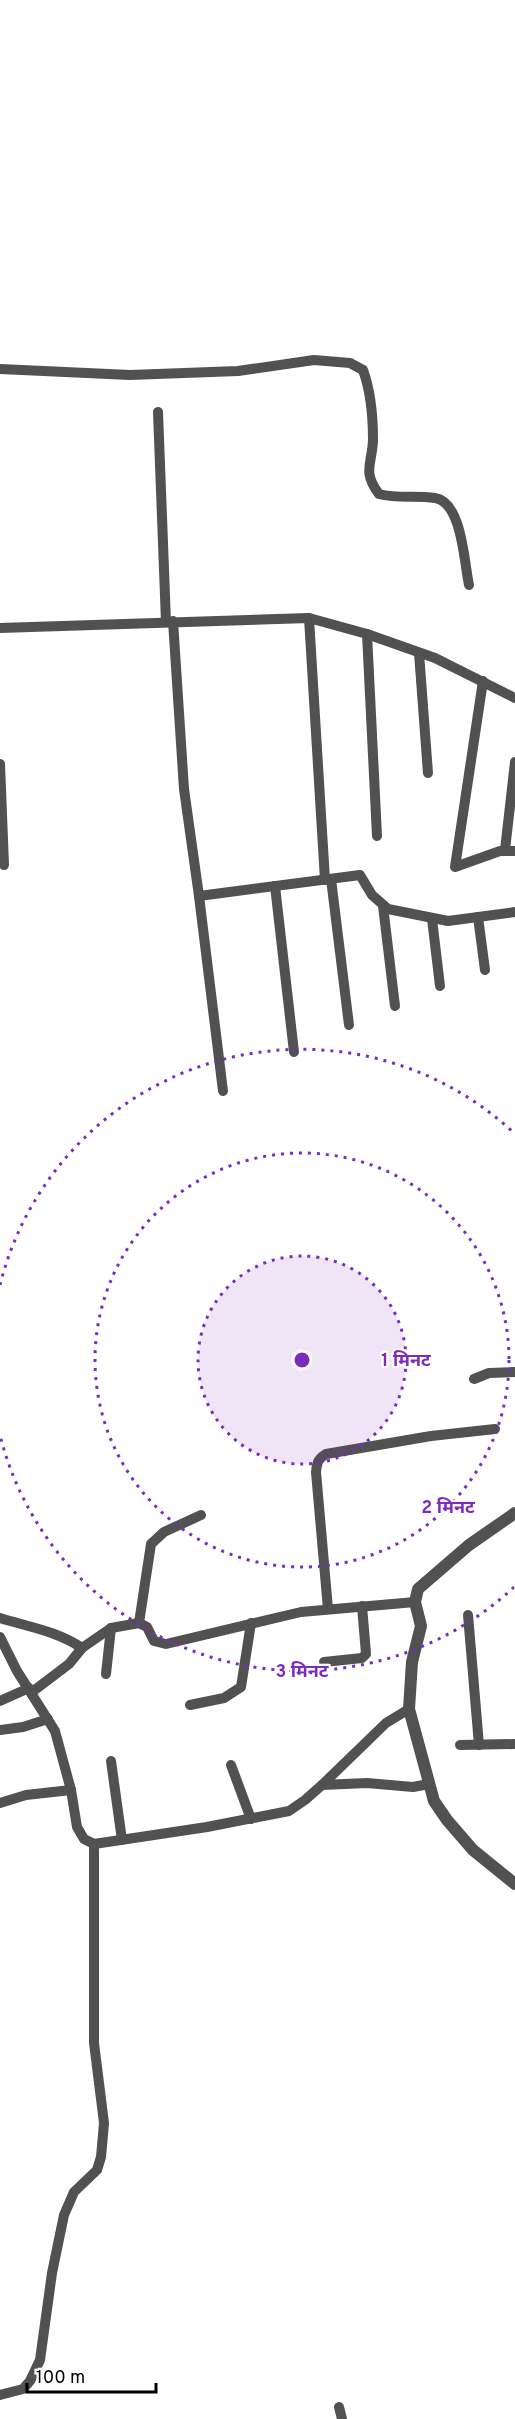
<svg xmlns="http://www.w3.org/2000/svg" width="515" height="2419" viewBox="0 0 515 2419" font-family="Overpass,'Noto Sans Devanagari',sans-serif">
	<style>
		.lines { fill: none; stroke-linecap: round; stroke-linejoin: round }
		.minor { stroke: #515151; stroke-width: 10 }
		.tertiary { stroke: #515151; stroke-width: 12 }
		.ring { fill: none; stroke: #7b2cbf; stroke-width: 3; stroke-dasharray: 3 6 }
		.centre { fill: #7b2cbf; stroke: #fff; stroke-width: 3 }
		.ring-label { font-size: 18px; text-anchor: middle; font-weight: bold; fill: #7b2cbf; stroke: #fff; stroke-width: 4.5; stroke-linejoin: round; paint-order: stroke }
	</style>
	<rect width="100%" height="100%" fill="#fff"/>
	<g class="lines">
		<!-- minor -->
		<g class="minor">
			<path d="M0,369L130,375L238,371L314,360L350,363L363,370C371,392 373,416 373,440C372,465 362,471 379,494C398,499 416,495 435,498C462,502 464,562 469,585"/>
			<polyline points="158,412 166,622"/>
			<polyline points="309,618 325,880"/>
			<polyline points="173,621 184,789 199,896 223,1091"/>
			<polyline points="0,628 309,618 367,634 435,658 515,698"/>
			<polyline points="367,634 377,836"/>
			<polyline points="419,653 428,773"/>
			<polyline points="483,681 455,867 500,851 515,851"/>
			<polyline points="0,764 4,865"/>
			<polyline points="505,850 515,762"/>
			<polyline points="331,879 349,1025"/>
			<polyline points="275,886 294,1052"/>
			<polyline points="199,896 360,875 372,895 388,909 448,921 515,912"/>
			<polyline points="383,906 395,1006"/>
			<polyline points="478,917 485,970"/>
			<polyline points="432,919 440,986"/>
			<polyline points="474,1379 489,1373 515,1372"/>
			<path d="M328,1609L316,1472C317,1462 318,1459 326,1454L431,1436L495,1429"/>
			<polyline points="468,1615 479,1745"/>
			<path d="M0,1618C29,1627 57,1631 82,1648"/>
			<polyline points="139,1623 151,1544 164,1532 201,1515"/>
			<polyline points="0,1637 17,1671 55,1731 71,1790 77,1827 84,1839 94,1844 207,1827 289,1811 305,1800 322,1785 386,1723 409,1709"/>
			<polyline points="324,1662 362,1658 366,1654 362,1606"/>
			<polyline points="106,1674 111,1628"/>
			<polyline points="32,1692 69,1664 82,1648 111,1628 139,1623 147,1627 154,1641 166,1644 301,1612 415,1602"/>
			<polyline points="0,1701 29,1688"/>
			<polyline points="190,1705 224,1698 241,1687 251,1623"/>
			<polyline points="0,1730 23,1727 48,1719"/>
			<polyline points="460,1745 515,1744"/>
			<polyline points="111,1761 122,1840"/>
			<polyline points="231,1765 251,1819"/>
			<polyline points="322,1785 367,1783 413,1787 429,1784"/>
			<polyline points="0,1803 26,1795 71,1790"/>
			<polyline points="0,2395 23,2389 30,2381 40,2360 52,2273 64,2215 74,2192 97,2170 101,2157 104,2123 94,2043 94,1844"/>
			<polyline points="339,2407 342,2419"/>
		</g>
		<!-- tertiary -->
		<polyline class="tertiary" points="515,1513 469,1545 418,1589 415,1602 421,1626 412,1662 409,1709 434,1801 447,1820 473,1850 515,1884"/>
	</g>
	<!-- distance rings -->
	<circle cx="302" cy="1360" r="104" fill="#7b2cbf" fill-opacity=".12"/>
	<g class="ring">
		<circle cx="302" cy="1360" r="104"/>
		<circle cx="302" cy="1360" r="207"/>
		<path d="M514 1587A311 311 0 0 1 0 1435M0 1285A311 311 0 0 1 514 1133"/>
	</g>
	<circle cx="302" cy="1360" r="9" class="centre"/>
	<g class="ring-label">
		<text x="406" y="1366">1 मिनट</text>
		<text x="448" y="1513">2 मिनट</text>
		<text x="302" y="1677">3 मिनट</text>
	</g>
	<!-- scale -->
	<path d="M27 2383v9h129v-9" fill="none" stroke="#000000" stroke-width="3"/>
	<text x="36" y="2383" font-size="18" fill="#000000" stroke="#ffffff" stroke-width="4.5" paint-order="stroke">100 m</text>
</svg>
